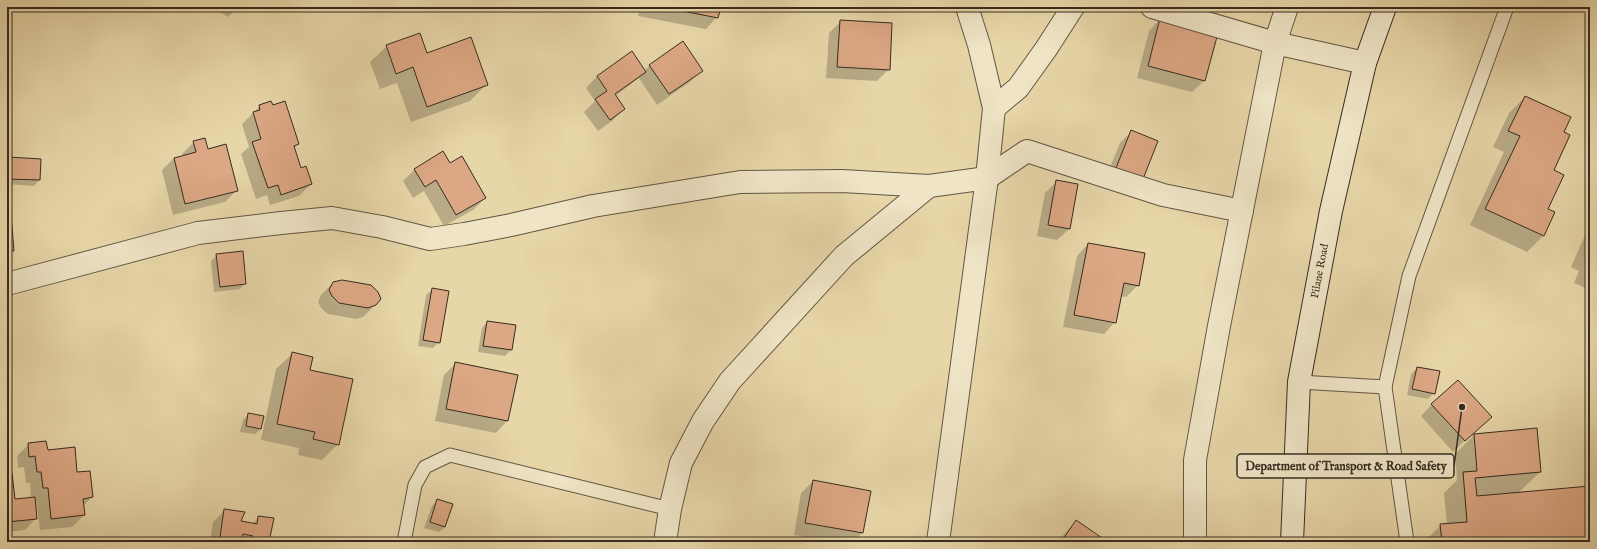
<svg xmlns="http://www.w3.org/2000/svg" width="1597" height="549" viewBox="0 0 1597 549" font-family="'IM FELL English',serif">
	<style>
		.shadow { fill: #0003 }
		.building { fill: #dca784; stroke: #362c21 }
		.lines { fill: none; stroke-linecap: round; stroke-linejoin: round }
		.lane-casing { stroke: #625643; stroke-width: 15 }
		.street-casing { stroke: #625643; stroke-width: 24 }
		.secondary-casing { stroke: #362c21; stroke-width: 24 }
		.lane { stroke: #efe4c6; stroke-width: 13 }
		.street { stroke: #efe4c6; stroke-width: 22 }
		.secondary { stroke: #efe4c6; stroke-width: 22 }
		.labels { text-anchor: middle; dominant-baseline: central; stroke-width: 3; stroke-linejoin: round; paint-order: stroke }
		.street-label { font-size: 11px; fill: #362c21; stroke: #efe4c6 }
		.leader { fill: none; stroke: #362c21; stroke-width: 1.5 }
		.callout-dot { fill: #362c21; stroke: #efe4c6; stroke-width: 1.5 }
		.callout { fill: #efe4c6; stroke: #362c21; stroke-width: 1.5 }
		.callout-label { font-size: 12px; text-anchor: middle; font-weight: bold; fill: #362c21 }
	</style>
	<rect width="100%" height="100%" fill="#e7d6a8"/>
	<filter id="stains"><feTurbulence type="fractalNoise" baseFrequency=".005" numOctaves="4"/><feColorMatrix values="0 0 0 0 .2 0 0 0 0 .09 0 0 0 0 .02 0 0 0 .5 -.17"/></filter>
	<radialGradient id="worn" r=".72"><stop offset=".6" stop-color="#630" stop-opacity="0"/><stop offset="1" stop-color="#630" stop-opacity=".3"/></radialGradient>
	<!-- shadow -->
	<g class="shadow">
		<polygon points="212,7 238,7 228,17"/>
		<polygon points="640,7 719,7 717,17 706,29 638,16"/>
		<polygon points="1160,19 1204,81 1192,92 1137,78 1149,31"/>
		<polygon points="841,21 889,69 877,81 826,78 829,33"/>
		<polygon points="387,46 426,54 486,85 470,101 411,122 397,83 380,89 370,62"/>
		<polygon points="650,65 702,70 690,82 657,105 639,78 615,96 624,109 612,121 598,131 584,112 595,101 586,88 597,76 644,71"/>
		<polygon points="1525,97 1562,132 1553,171 1547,209 1554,213 1543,236 1527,252 1470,225 1504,152 1493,147 1509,113"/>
		<polygon points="260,106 298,144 293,149 300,169 311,184 299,196 270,205 267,195 256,199 241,154 249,147 242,124"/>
		<polygon points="1132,131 1131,190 1105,180 1120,143"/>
		<polygon points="194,142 207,150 237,190 225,202 173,215 162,170 174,158 183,156 182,154"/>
		<polygon points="9,158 39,180 34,186 7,184 7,160"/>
		<polygon points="450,164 485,198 473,210 444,226 424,191 413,198 403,181 415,169"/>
		<polygon points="1057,181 1069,229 1057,240 1037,236 1045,193"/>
		<polygon points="1590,209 1590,223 1585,221"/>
		<polygon points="7,217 13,250 7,257"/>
		<polygon points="1590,224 1590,290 1574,283 1579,271 1571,267"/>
		<polygon points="1088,244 1138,285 1126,297 1120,296 1115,322 1104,334 1063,327 1077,256"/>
		<polygon points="217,255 245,283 240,289 214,292 211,261"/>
		<polygon points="333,283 375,305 363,317 356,319 328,314 321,308 318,302 321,295"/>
		<polygon points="432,290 439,342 433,348 418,346 426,295"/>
		<polygon points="487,322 511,350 505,356 478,352 482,328"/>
		<polygon points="293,353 309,371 338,444 322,460 298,455 299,448 261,440 276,369"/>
		<polygon points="456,363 517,375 507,421 496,433 435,421 444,375"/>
		<polygon points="1417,368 1434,393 1428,399 1407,395 1411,374"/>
		<polygon points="1432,404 1471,435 1536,429 1540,472 1518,493 1590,487 1590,542 1424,542 1441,525 1447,525 1444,493 1457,480 1455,454 1473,436 1471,435 1453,452 1421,416"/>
		<polygon points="249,414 261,429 255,434 240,432 243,420"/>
		<polygon points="29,444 47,451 77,473 92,497 83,506 84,515 72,527 40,530 36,499 34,499 36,518 25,530 7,532 7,474 14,500 31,499 30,483 26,483 24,467 18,468 17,456"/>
		<polygon points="813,481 870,492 862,533 853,542 836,542 794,535 801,493"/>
		<polygon points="438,500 445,527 439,532 424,528 432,506"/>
		<polygon points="225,510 240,521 252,524 259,517 268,542 210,542 213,522"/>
		<polygon points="1076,521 1107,542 1057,542"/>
	</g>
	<!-- building -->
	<g class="building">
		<polygon points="663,7 721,7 718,18"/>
		<polygon points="1160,18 1218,33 1205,81 1148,66"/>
		<polygon points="840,20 892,23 890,70 837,67"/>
		<polygon points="420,33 427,53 471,37 488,85 427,107 413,67 396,74 386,45"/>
		<polygon points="683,41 703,71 669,94 649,65"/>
		<polygon points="632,51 646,72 615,94 625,109 610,120 595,99 607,91 597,76"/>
		<polygon points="1525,96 1571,117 1564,132 1570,135 1554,170 1564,175 1548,209 1555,212 1544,236 1485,209 1520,136 1508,131"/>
		<polygon points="271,101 273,105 285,101 299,144 294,146 301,168 306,166 312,184 281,195 278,185 268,188 252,142 261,139 253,112 260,110 259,105"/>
		<polygon points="1131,130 1158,141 1143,179 1116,168"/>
		<polygon points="205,138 208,149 226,144 238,191 185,204 174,158 196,152 193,141"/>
		<polygon points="443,151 450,163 462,156 486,198 456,215 436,180 425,187 414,169"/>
		<polygon points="8,157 41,159 40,180 7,179"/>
		<polygon points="1056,180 1078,184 1070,229 1048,225"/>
		<polygon points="11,215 14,251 7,251 7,216"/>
		<polygon points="1088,243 1145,253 1139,286 1124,283 1116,323 1074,315"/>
		<polygon points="243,251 246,284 220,287 216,254"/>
		<polygon points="342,280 371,285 378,292 381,299 376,305 368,308 339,303 332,296 329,290 333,282"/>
		<polygon points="432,288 449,291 440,343 423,340"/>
		<polygon points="487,321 516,325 512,350 483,346"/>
		<polygon points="292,352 313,357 310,370 353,379 339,445 313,439 315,432 277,424"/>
		<polygon points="455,362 518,375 508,421 446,409"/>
		<polygon points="1417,367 1440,371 1435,394 1412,389"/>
		<polygon points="1458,380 1492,417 1465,441 1431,404"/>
		<polygon points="248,413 264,416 261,429 246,426"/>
		<polygon points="1537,428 1541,472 1475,478 1477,496 1590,486 1590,542 1442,542 1440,524 1467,522 1463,472 1477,471 1474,434"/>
		<polygon points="46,441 48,450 75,447 77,472 90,471 93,497 83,499 85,515 51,519 48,488 43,488 41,472 37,472 35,456 29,457 28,443"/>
		<polygon points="7,473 12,473 15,499 35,497 37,519 7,522"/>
		<polygon points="813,480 871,491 863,533 805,523"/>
		<polygon points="437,499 453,504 445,527 430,522"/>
		<polygon points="224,509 245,512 241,521 257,524 258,516 274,518 269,542 252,542 253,536 243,534 241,541 220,537"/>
		<polygon points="1076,520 1108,542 1061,542"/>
		<polygon points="747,538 766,540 766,542 747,542"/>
	</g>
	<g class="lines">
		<!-- lane casing -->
		<g class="lane-casing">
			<g id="lane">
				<polyline points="1299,382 1385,387"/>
				<polyline points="404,542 415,485 425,467 450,455 670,509"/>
				<polyline points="1407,542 1385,387 1409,276 1507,7"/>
			</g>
		</g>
		<!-- street casing -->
		<g class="street-casing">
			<g id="street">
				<polyline points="1152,7 1275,43 1365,63"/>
				<polyline points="994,108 1018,88 1046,49 1073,7"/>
				<polyline points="7,284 198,233 281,223 332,218 382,227 430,239 464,234 511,225 593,206 740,182 842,181 929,186"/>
				<polyline points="665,542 670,509 681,463 703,421 730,381 844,256 929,186 987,178 1027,151 1163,195 1242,211"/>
				<polyline points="938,542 987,178 994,108 979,45 967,7"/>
				<polyline points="1195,542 1195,460 1219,326 1275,43 1287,7"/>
			</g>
		</g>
		<!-- secondary casing -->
		<g class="secondary-casing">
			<polyline id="secondary" points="1292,542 1299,382 1331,211 1365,63 1385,7"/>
		</g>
		<!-- lane -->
		<use href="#lane" class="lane"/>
		<!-- street -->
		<use href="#street" class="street"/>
		<!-- secondary -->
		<use href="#secondary" class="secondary"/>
	</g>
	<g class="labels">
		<!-- street labels -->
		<g class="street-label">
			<text transform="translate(1320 271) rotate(-79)">Pilane Road</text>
		</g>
	</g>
	<!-- callouts -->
	<path class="leader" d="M1462 407L1454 466"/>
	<circle class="callout-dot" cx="1462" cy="407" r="4"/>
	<rect class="callout" x="1237" y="454" width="217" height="24" rx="4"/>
	<g class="callout-label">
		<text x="1346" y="470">Department of Transport &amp; Road Safety</text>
	</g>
	<!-- margin -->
	<rect width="1597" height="549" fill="none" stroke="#e7d6a8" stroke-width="24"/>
	<rect x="8" y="8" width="1581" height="533" fill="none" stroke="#362c21" stroke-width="2"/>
	<rect x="12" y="12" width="1573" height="525" fill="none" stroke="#362c21"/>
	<rect width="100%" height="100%" filter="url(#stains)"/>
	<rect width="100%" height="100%" fill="url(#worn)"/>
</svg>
